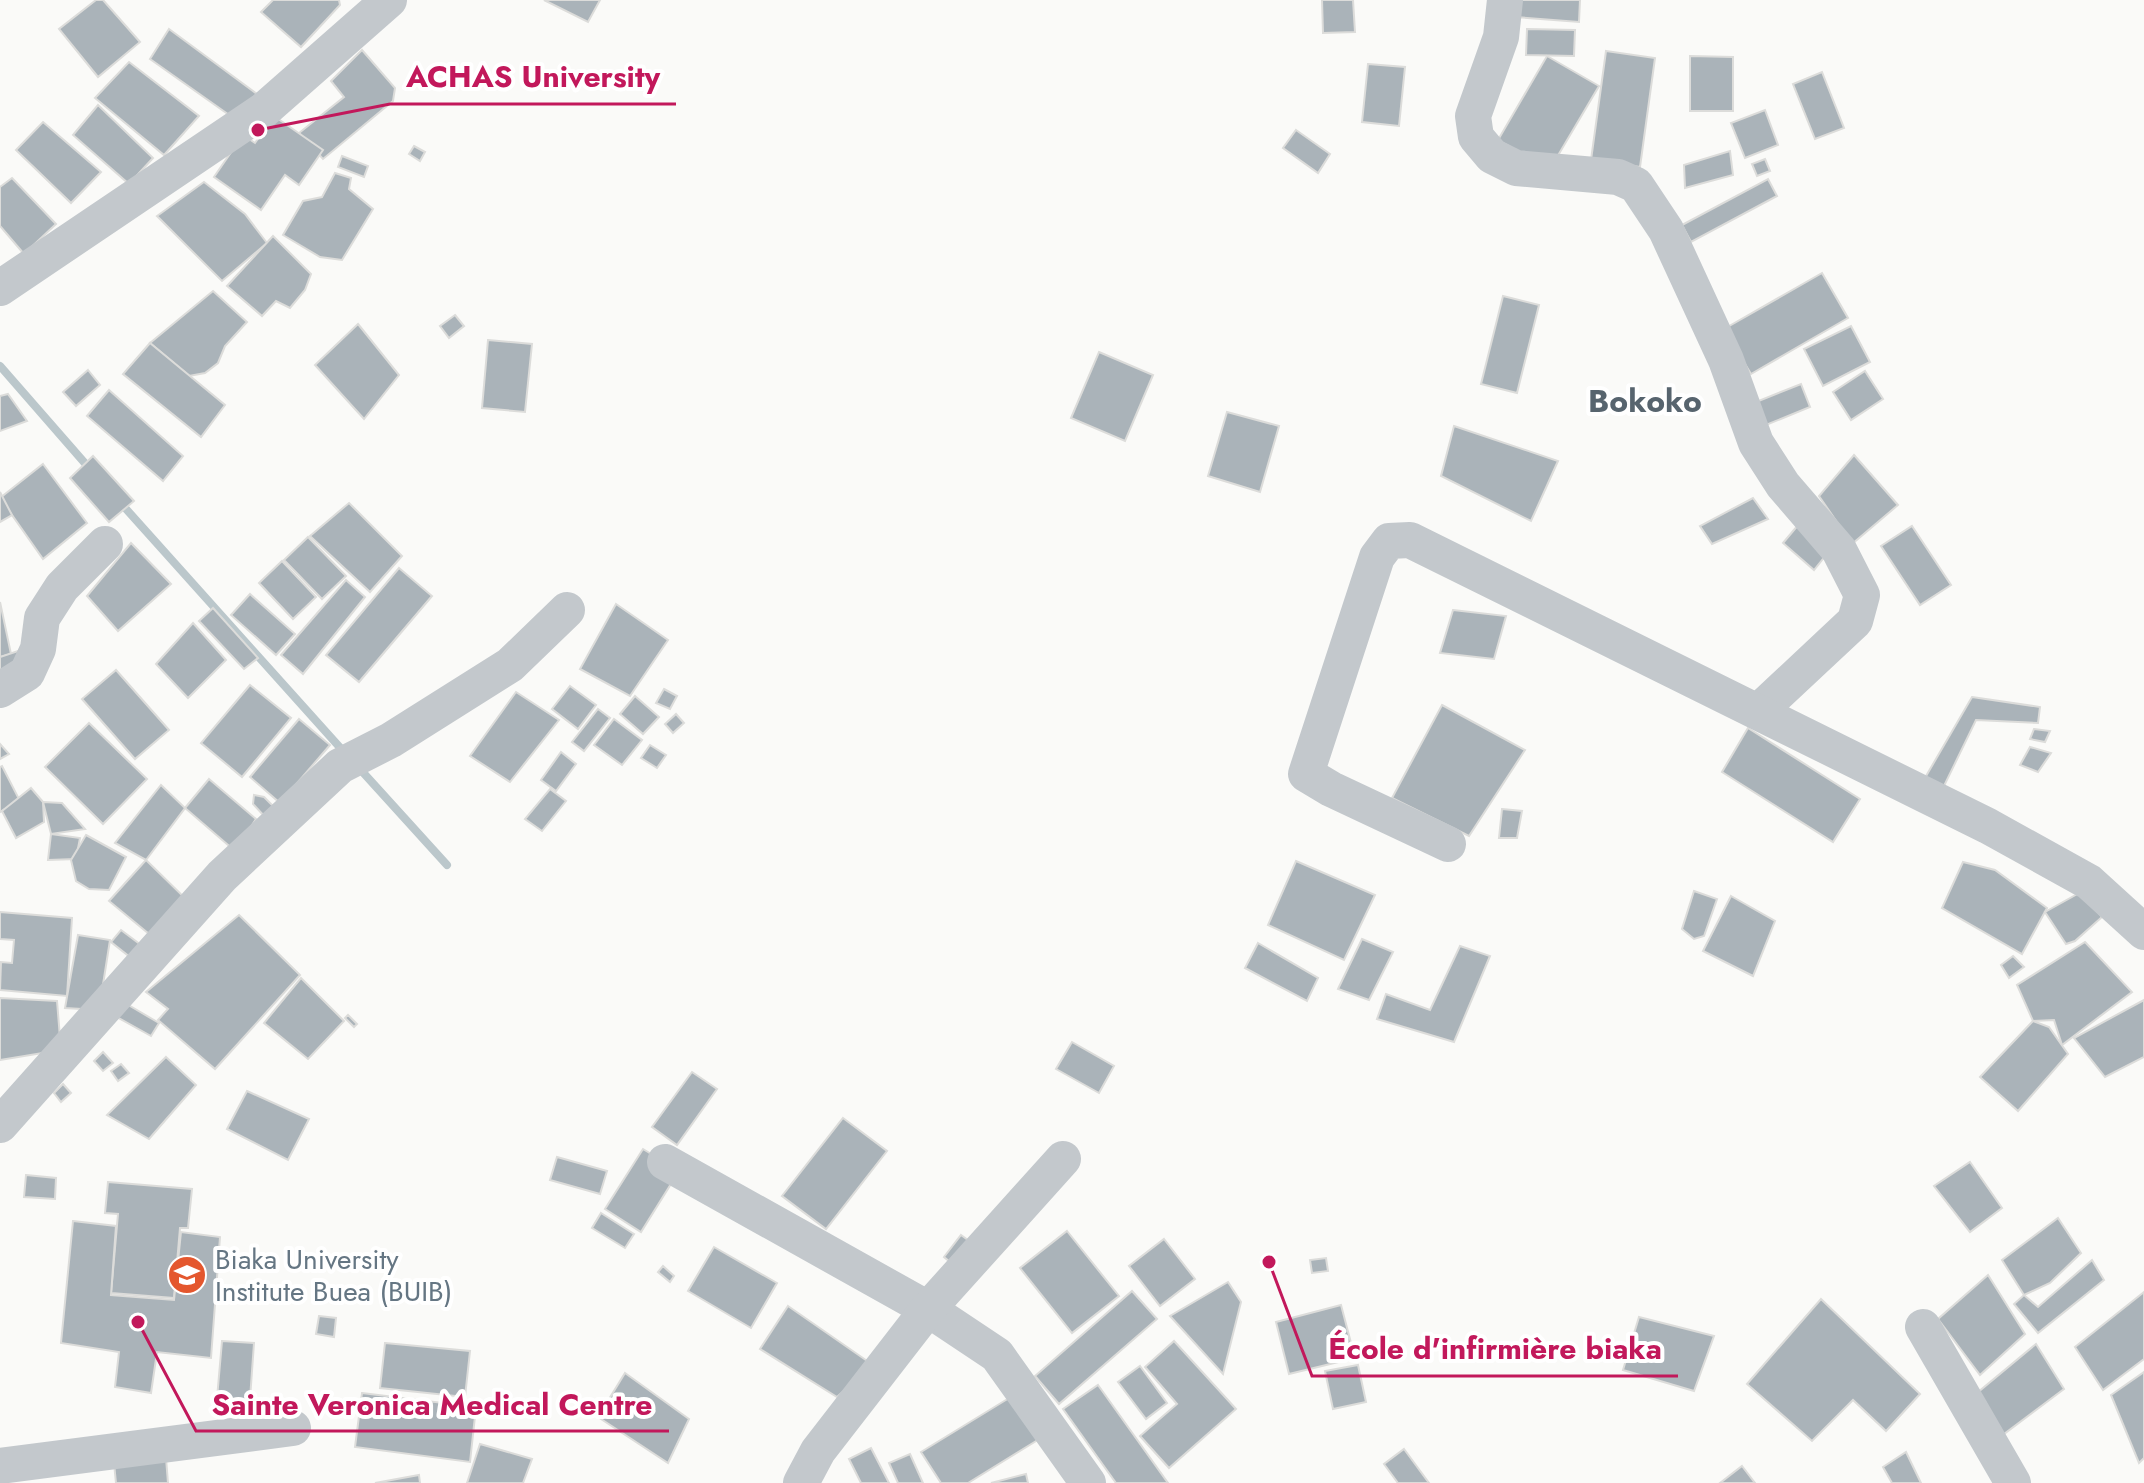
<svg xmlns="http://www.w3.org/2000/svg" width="2144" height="1483" viewBox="0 0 2144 1483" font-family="Jost,sans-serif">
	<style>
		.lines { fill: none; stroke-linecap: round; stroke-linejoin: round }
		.stream { stroke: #bbc7cb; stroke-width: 8 }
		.building { fill: #aab3b9; stroke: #dcdcda; stroke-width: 2 }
		.minor { stroke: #c3c8cc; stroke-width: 36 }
		.labels { text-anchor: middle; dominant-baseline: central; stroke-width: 8; stroke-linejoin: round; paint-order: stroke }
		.poi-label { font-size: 28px; fill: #657683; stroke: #fff; text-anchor: start }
		.quarter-label { font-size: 32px; font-weight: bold; fill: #57646e; stroke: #fff }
		.leader { fill: none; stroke: #c2185b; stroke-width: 3 }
		.callout-dot { fill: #c2185b; stroke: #fff; stroke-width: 3 }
		.callout-label { font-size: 30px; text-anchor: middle; font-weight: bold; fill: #c2185b; stroke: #fff; stroke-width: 8; stroke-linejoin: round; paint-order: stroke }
	</style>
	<rect width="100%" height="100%" fill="#fafaf8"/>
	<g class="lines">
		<!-- stream -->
		<g class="stream">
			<polyline points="0,366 90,469"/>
			<polyline points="118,500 344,752"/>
			<polyline points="359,768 447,865"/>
		</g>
	</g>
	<!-- building -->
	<g class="building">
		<polygon points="96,0 103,0 140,42 98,77 59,29"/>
		<polygon points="273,0 339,0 340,5 301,47 261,12"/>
		<polygon points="544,0 600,0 588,22"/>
		<polygon points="1322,0 1353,0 1355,32 1323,33"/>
		<polygon points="1516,0 1580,0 1579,22 1515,17"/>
		<polygon points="169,29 257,94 232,117 150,59"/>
		<polygon points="1527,29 1575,30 1574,56 1526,55"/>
		<polygon points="362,50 395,88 393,101 323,159 299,133 344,97 331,81"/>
		<polygon points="1606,51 1655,58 1640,167 1591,160"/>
		<polygon points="1547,56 1599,86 1550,169 1498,140"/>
		<polygon points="1690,56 1733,57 1733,111 1690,111"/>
		<polygon points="129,62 199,116 164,155 95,98"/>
		<polygon points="1368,64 1405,67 1399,126 1362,122"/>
		<polygon points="1822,72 1844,128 1815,139 1793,84"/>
		<polygon points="98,105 153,158 129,184 73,135"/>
		<polygon points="1765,110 1778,145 1745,158 1731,123"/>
		<polygon points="274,116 323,150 299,185 285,175 261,210 214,177 243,135 255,143"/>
		<polygon points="43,122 101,172 71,203 16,150"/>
		<polygon points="1296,130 1330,154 1318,173 1283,148"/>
		<polygon points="414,146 425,152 420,161 409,154"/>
		<polygon points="1730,151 1733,175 1685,188 1684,165"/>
		<polygon points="342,156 368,166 364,177 338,167"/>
		<polygon points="1765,159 1770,171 1757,176 1752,164"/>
		<polygon points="335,173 351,178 349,189 373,209 342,260 320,257 283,235 303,201 322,197"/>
		<polygon points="12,178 56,224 24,254 0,226 0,187"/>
		<polygon points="1768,179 1777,196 1691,242 1682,225"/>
		<polygon points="204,182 245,214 267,243 222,281 157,216"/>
		<polygon points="273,236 311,274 305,290 290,308 276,301 262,316 227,286"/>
		<polygon points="1822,273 1848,318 1751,374 1724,329"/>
		<polygon points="213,291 247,322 225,346 218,363 205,373 189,376 150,343"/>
		<polygon points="1503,296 1539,305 1517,393 1481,384"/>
		<polygon points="455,315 464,326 449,338 440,326"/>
		<polygon points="358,324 399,375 364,419 315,365"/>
		<polygon points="1851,326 1870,362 1823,386 1804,349"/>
		<polygon points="488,340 532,344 525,412 482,408"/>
		<polygon points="150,343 225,405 201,437 123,374"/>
		<polygon points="1099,352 1153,375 1125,441 1071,418"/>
		<polygon points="88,370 100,385 76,406 63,392"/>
		<polygon points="1865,371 1883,399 1851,420 1833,392"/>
		<polygon points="1801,384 1810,407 1761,427 1751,404"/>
		<polygon points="109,390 183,456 163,481 87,416"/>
		<polygon points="8,394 27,421 0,431 0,396"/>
		<polygon points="1227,412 1279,426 1260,492 1208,476"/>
		<polygon points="1454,426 1558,461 1531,521 1441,476"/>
		<polygon points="1854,455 1898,505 1852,544 1819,496"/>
		<polygon points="93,456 134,501 109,522 70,478"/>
		<polygon points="43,464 87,523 43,559 0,498"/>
		<polygon points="0,492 12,515 0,522"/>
		<polygon points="1753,498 1768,519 1712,544 1700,526"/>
		<polygon points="349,503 402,556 370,592 310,536"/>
		<polygon points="1799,524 1830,550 1814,570 1783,543"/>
		<polygon points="1912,526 1951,585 1920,605 1881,546"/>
		<polygon points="308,537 346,576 322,599 284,560"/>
		<polygon points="131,543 171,584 118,631 87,596"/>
		<polygon points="282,561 316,597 293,619 259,583"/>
		<polygon points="399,568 432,596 359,682 326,655"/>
		<polygon points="346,580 365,597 303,674 281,655"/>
		<polygon points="250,594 295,634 276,655 231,615"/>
		<polygon points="0,602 11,654 0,657"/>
		<polygon points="616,604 668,640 630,696 580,669"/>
		<polygon points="213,608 258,658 244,669 199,621"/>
		<polygon points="1453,610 1506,616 1494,659 1440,653"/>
		<polygon points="193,623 226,660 188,698 156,664"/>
		<polygon points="18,651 25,670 0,686 0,657"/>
		<polygon points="116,670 169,730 135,759 82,699"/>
		<polygon points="250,685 291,718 242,777 201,743"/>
		<polygon points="570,686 596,705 578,729 552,709"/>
		<polygon points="664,689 677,696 670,709 656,703"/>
		<polygon points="516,692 559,720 510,782 470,756"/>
		<polygon points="635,696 659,717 643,734 620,714"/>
		<polygon points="1972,697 2040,707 2038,723 1976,720 1944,786 1922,783"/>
		<polygon points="1442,705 1525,750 1469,836 1392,798"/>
		<polygon points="598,709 610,718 584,751 572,742"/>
		<polygon points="676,714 684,723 673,733 665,724"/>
		<polygon points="299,719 330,745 280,803 250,777"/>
		<polygon points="614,719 642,740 622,765 594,745"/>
		<polygon points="89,723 147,779 103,824 45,767"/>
		<polygon points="1748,728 1860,799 1833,842 1722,772"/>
		<polygon points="2034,729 2050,731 2045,742 2030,739"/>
		<polygon points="0,744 9,754 0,759"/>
		<polygon points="650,745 666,755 657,768 641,758"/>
		<polygon points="2030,747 2051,753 2038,772 2020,765"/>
		<polygon points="561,752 576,764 556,791 541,780"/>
		<polygon points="2,766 20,801 0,812 0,767"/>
		<polygon points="209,779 256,819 235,851 185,808"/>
		<polygon points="161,785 185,808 146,860 115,843"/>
		<polygon points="31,788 43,802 44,822 16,838 2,811"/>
		<polygon points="550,789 566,801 542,831 525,819"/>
		<polygon points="254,795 264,797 274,807 265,817 253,804"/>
		<polygon points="43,802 62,803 85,829 51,834"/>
		<polygon points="1502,809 1522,811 1517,838 1499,838"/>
		<polygon points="51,834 80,838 76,859 48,860"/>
		<polygon points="86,835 126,857 109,890 89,889 76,881 71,860"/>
		<polygon points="146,860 189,902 160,943 109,901"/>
		<polygon points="1296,861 1375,895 1344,960 1268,925"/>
		<polygon points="1963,862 1995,870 2047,908 2022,954 1942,908"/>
		<polygon points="1694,891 1717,899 1704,936 1694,939 1682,929"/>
		<polygon points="2081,892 2102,917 2075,941 2066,944 2045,912"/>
		<polygon points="1731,896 1775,921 1753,976 1703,951"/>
		<polygon points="0,912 72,918 67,996 0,990 1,962 12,963 14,940 0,939"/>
		<polygon points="239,915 300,975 215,1069 158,1020 168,1009 146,992"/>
		<polygon points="121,930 145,948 135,961 111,942"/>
		<polygon points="78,935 110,940 99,1010 65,1008"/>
		<polygon points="1362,939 1393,952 1369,1000 1338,989"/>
		<polygon points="2085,942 2132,992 2062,1045 2054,1020 2033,1021 2017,985"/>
		<polygon points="1258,943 1318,978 1307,1001 1245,968"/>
		<polygon points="1460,946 1490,956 1454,1042 1377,1019 1386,994 1430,1010"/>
		<polygon points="2013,956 2024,967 2009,978 2001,965"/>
		<polygon points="301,978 344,1021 308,1059 264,1023"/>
		<polygon points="0,998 57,1001 61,1050 0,1060"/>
		<polygon points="2144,1000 2144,1057 2105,1077 2074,1038"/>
		<polygon points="125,1003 159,1023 151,1036 117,1017"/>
		<polygon points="348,1015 357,1024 354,1027 345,1018"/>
		<polygon points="2033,1021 2049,1027 2068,1054 2018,1111 1980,1077"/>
		<polygon points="1072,1042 1114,1066 1099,1093 1056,1069"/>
		<polygon points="103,1052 113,1063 103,1071 94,1061"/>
		<polygon points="166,1057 196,1085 149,1139 107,1115"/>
		<polygon points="121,1064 129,1073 118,1081 111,1071"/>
		<polygon points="692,1072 717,1089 677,1145 652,1127"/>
		<polygon points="63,1084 71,1093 61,1102 54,1093"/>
		<polygon points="247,1091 309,1119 288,1160 227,1129"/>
		<polygon points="843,1118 887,1151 826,1229 782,1196"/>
		<polygon points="643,1149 679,1171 641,1232 605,1209"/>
		<polygon points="557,1157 607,1171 600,1194 550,1180"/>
		<polygon points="1970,1162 2002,1208 1970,1232 1934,1186"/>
		<polygon points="26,1175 56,1178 55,1199 24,1197"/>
		<polygon points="108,1182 192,1189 188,1228 180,1228 174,1298 111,1293 118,1214 105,1213"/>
		<polygon points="601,1213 634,1234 625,1248 592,1228"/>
		<polygon points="2058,1218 2081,1253 2050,1283 2024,1295 2002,1260"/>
		<polygon points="73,1221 116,1226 111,1295 174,1300 181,1232 220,1237 211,1358 157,1352 151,1393 115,1387 119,1352 61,1343"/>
		<polygon points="1067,1231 1119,1296 1072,1333 1020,1268"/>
		<polygon points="961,1235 972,1243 955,1266 944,1257"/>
		<polygon points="1164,1239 1195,1279 1160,1306 1129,1266"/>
		<polygon points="714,1247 777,1283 751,1328 688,1291"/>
		<polygon points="1326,1258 1328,1271 1312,1273 1310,1260"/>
		<polygon points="2092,1260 2104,1280 2038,1333 2014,1304 2024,1295 2038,1307"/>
		<polygon points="663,1266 674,1276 670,1282 658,1272"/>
		<polygon points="1988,1275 2025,1334 1980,1375 1938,1319"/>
		<polygon points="1228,1282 1241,1302 1223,1374 1170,1316"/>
		<polygon points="1132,1291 1157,1319 1059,1404 1035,1376"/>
		<polygon points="2144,1292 2144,1359 2103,1390 2075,1347"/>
		<polygon points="1821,1299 1920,1394 1886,1431 1853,1400 1812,1441 1747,1384"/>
		<polygon points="1341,1305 1355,1358 1289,1374 1276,1322"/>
		<polygon points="788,1306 873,1365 837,1397 760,1349"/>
		<polygon points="319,1316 336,1318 334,1337 316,1334"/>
		<polygon points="1639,1317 1714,1336 1694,1391 1623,1370"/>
		<polygon points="222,1341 254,1343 249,1413 216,1410"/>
		<polygon points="1174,1341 1236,1409 1169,1468 1140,1436 1177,1404 1145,1367"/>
		<polygon points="385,1343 470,1351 465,1397 380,1388"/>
		<polygon points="2036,1344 2064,1389 2000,1437 1971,1398"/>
		<polygon points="1358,1365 1366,1402 1333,1409 1325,1371"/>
		<polygon points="1140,1366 1167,1403 1146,1419 1118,1382"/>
		<polygon points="2144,1372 2144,1458 2139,1463 2111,1395"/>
		<polygon points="625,1373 689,1419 668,1463 598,1417"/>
		<polygon points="1098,1385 1168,1483 1116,1483 1063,1409"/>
		<polygon points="362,1393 476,1407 470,1462 355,1447"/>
		<polygon points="1014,1395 1041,1438 968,1483 941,1483 921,1452"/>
		<polygon points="480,1444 532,1459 523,1483 467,1483"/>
		<polygon points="871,1448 889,1483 861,1483 849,1459"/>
		<polygon points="1404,1449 1429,1483 1398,1483 1384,1464"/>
		<polygon points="1906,1452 1921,1483 1892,1483 1883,1467"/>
		<polygon points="910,1454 923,1483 898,1483 889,1463"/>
		<polygon points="166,1458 168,1483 116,1483 114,1463"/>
		<polygon points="1742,1466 1755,1483 1720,1483"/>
		<polygon points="1026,1474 1028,1483 991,1483"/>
		<polygon points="419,1475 420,1483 375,1483"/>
	</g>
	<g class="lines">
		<!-- minor -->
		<g class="minor">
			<polyline points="1505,0 1501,37 1473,116 1476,137 1492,156 1516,168 1618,177 1636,185 1666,230 1726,360 1756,443 1783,485 1839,550 1862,595 1855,621 1760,710"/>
			<polyline points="0,288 264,110 389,0"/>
			<polyline points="0,690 27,673 38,649 42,618 62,587 105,544"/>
			<polyline points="1448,844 1331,789 1306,774 1377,557 1389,541 1410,540 1988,826 2089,882 2144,932"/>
			<polyline points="0,1125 222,876 340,766 391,740 510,665 567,610"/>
			<polyline points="665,1162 928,1309 997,1355 1088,1483"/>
			<polyline points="1923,1327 2013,1483"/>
			<polyline points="0,1466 293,1428"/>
			<polyline points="801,1483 818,1451 928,1309 1063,1159"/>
		</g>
	</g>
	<!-- icons -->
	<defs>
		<g id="university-disc" transform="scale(2)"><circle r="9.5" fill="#e4572e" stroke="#fff"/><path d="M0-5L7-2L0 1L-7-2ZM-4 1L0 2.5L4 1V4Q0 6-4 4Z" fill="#fff"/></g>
	</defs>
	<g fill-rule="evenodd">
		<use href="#university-disc" x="187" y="1275"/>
	</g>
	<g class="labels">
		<!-- poi labels -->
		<g class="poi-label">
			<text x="215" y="1259">Biaka University<tspan x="215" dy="32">Institute Buea (BUIB)</tspan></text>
		</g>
		<!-- quarter labels -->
		<g class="quarter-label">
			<text x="1645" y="401">Bokoko</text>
		</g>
	</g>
	<!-- callouts -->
	<path class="leader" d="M258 130L390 104H676M1269 1262L1312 1376H1678M138 1322L196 1431H669"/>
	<g class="callout-dot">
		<circle cx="258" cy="130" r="8"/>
		<circle cx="1269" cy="1262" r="8"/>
		<circle cx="138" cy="1322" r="8"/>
	</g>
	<g class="callout-label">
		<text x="533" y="87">ACHAS University</text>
		<text x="1495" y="1359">École d'infirmière biaka</text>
		<text x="432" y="1415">Sainte Veronica Medical Centre</text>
	</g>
</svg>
